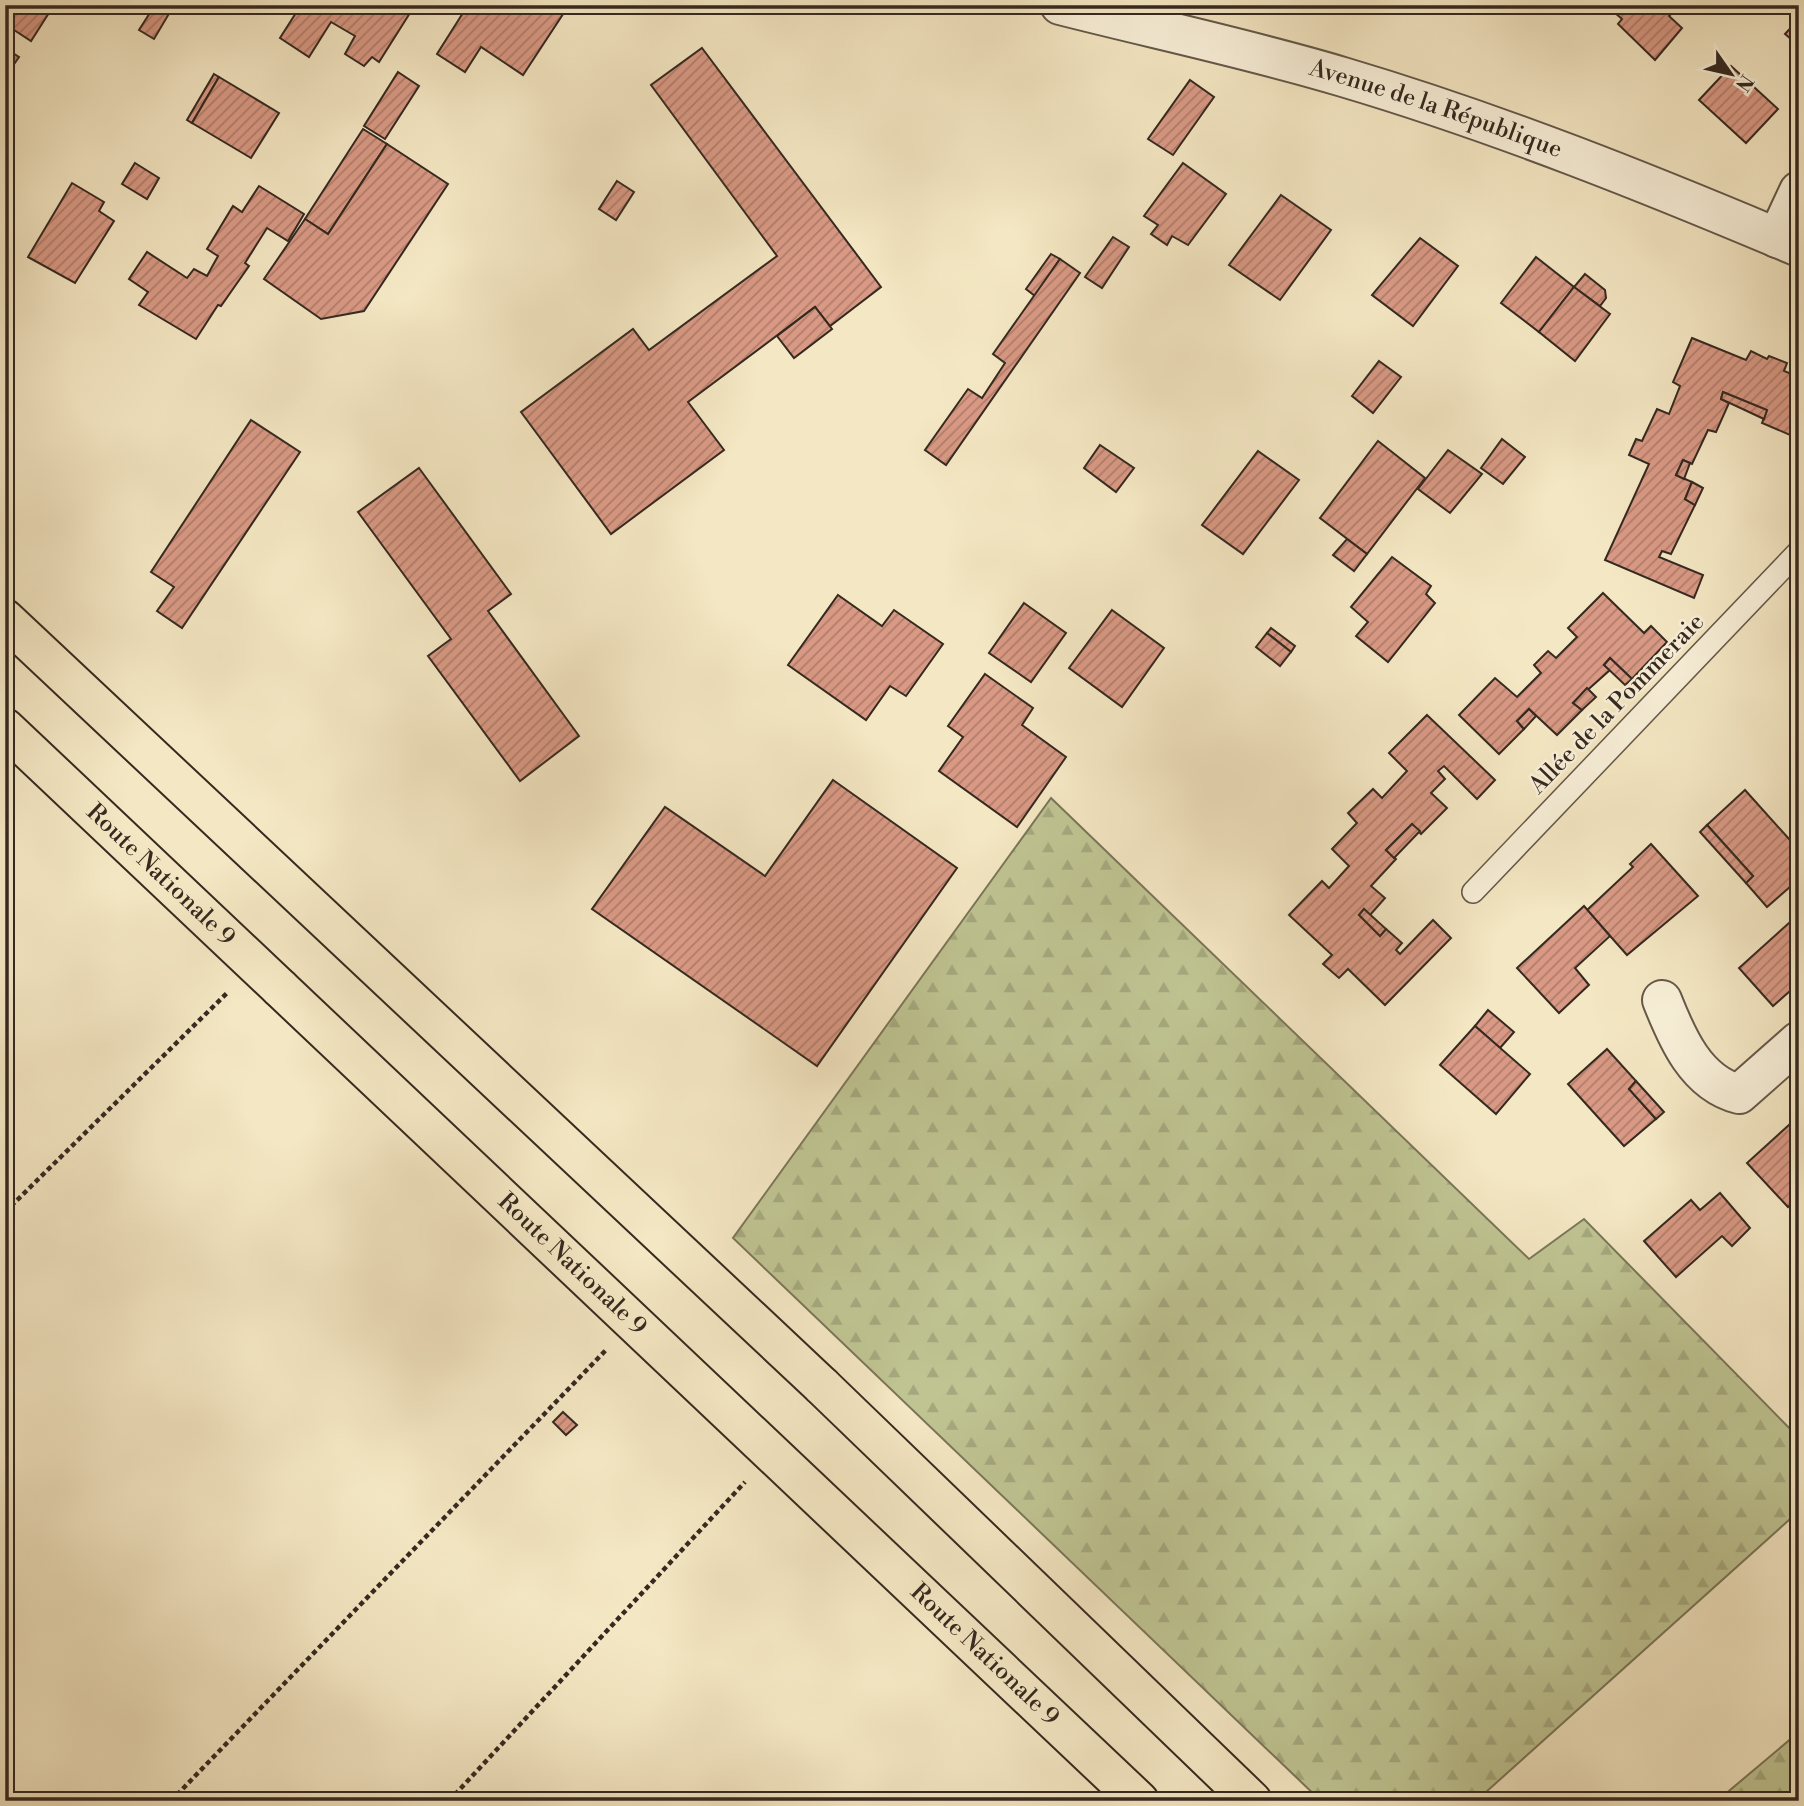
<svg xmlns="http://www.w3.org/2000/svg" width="1804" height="1806" viewBox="0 0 1804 1806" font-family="'Libre Bodoni',serif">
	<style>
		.forest { fill: url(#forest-firs); stroke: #7a7659; stroke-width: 2 }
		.building { fill: url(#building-hatch); stroke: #352920; stroke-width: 2 }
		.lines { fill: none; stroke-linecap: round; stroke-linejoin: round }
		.service-casing { stroke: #655849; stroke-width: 24 }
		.minor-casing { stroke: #655849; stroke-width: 42 }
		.tertiary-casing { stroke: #655849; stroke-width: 42 }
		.primary-casing { stroke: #352920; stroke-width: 42 }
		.trunk-casing { stroke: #352920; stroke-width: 42 }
		.path { stroke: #352920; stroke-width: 4.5; stroke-dasharray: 5 3.5; stroke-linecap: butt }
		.service { stroke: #f8efd8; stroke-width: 21 }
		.minor { stroke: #f8efd8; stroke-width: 38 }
		.tertiary { stroke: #f8efd8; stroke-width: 38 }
		.primary { stroke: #f4e7c3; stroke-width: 38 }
		.trunk { stroke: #f4e7c3; stroke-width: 38 }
		.labels { text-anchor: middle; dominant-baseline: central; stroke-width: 5; stroke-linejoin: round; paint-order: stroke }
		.street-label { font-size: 24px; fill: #352920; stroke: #f8efd8 }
	</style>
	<defs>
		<pattern id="forest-firs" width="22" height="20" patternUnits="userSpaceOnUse" patternTransform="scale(1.75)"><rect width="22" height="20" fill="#bfc492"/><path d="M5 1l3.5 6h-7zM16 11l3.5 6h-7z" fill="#a5a87e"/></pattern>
		<pattern id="building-hatch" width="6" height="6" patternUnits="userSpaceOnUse" patternTransform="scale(1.75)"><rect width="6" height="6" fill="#d99984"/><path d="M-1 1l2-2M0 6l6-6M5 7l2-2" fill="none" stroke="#b17d6c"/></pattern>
	</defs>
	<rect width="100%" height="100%" fill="#f4e7c3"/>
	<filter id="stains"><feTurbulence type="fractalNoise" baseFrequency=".00286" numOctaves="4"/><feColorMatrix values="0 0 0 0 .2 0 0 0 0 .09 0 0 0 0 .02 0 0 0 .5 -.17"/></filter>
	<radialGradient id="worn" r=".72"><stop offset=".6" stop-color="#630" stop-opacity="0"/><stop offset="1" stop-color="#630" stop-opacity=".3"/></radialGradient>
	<!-- forest -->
	<g class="forest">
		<polygon points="1051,798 1529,1259 1584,1219 1799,1438 1799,1511 1476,1801 1321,1801 733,1238"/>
		<polygon points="1799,1732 1799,1801 1717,1801"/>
	</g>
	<!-- building -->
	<g class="building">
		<polygon points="5,5 54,5 31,41 5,24"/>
		<polygon points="155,5 170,12 154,39 139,30"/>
		<polygon points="158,5 174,5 170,12"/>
		<polygon points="301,5 415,5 379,62 372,57 364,66 345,54 355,36 331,22 309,57 280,38"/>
		<polygon points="468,5 569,5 523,75 481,47 465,72 437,54"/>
		<polygon points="1606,5 1680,5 1669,16 1682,28 1655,60 1618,24 1622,19"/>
		<polygon points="1799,19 1799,46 1785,34"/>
		<polygon points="5,48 19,57 5,77"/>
		<polygon points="702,48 881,287 830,326 815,307 688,402 724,450 611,534 521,412 633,329 649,350 777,256 651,85"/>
		<polygon points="1731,66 1778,109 1746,143 1699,100"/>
		<polygon points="398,72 419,86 385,139 364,126"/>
		<polygon points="214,74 219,77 192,123 187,120"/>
		<polygon points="219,77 279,113 251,158 192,123"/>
		<polygon points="1190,80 1214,97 1173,155 1148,139"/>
		<polygon points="363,129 387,144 328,234 305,219"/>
		<polygon points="387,144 448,184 364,311 321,319 264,279 305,219 328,234"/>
		<polygon points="135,163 159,178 147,199 122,184"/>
		<polygon points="1183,163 1226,194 1188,245 1172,236 1167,245 1151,234 1158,225 1144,216"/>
		<polygon points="617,181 634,192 616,220 599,209"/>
		<polygon points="72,183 104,202 99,211 114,221 75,283 28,257"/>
		<polygon points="259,186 304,214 288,241 267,228 245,263 249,266 221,306 218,305 196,339 139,305 148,292 129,279 147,252 187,278 194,269 207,276 218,256 207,249 233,206 242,212"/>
		<polygon points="1281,195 1331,230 1280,300 1229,265"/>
		<polygon points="1113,237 1129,247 1102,288 1085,277"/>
		<polygon points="1420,238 1458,266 1413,326 1372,295"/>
		<polygon points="1051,254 1060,259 1035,296 1026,289"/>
		<polygon points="1536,257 1574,287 1539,332 1501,303"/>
		<polygon points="1060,259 1080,273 946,465 925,450 968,389 982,398 1005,363 993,354"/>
		<polygon points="1585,274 1605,290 1606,298 1600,306 1574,287"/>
		<polygon points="1574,287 1610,314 1575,361 1539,332"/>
		<polygon points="815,307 832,329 794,358 777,336"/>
		<polygon points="1692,338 1746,360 1751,351 1767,359 1769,356 1787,363 1784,371 1799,377 1799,447 1793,444 1795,437 1762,423 1767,410 1723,392 1721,399 1729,403 1716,432 1708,430 1692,464 1683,460 1676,475 1692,482 1685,499 1695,505 1671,554 1662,551 1659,557 1703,575 1694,598 1605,560 1649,464 1629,455 1636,439 1642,441 1657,409 1669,414 1680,386 1673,382"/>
		<polygon points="1379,361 1401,377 1373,413 1352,396"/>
		<polygon points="1723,392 1767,410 1764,419 1721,399"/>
		<polygon points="251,420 300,452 182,628 157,611 174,587 151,572"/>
		<polygon points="1502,439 1525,457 1503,484 1481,468"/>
		<polygon points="1378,441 1425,478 1367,554 1320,518"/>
		<polygon points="1100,445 1134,468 1116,492 1084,468"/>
		<polygon points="1448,450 1482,474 1450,513 1418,489"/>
		<polygon points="1258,451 1299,480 1243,554 1202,525"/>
		<polygon points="1683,460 1690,463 1684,479 1676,475"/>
		<polygon points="419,468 511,594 488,611 579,736 520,781 428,656 451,639 358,512"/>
		<polygon points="1692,482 1703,488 1695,505 1685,499"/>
		<polygon points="1347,539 1367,554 1354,571 1333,555"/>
		<polygon points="1392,557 1431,586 1426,594 1435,603 1388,662 1356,636 1368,622 1351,607"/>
		<polygon points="1603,593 1644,633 1651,626 1667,642 1632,679 1610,658 1604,665 1610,670 1573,703 1582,710 1557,735 1529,709 1517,721 1524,729 1499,754 1459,715 1495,678 1517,697 1541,673 1534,665 1548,651 1556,658 1577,637 1568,628"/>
		<polygon points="838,595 882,626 894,610 943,644 906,696 890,686 866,720 788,665"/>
		<polygon points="1024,603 1066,633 1031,682 989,653"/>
		<polygon points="1112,610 1164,648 1122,707 1069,668"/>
		<polygon points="1271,628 1295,646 1291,652 1267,633"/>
		<polygon points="1267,633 1291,652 1280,666 1256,647"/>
		<polygon points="1610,658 1632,679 1625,685 1604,665"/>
		<polygon points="985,674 1033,708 1022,725 1066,757 1017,827 939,771 963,737 948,726"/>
		<polygon points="1587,688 1596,697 1582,710 1573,703"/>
		<polygon points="1529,709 1536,716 1524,729 1517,721"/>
		<polygon points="1427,715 1495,780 1477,799 1444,766 1438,771 1445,779 1431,793 1447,808 1421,834 1412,824 1386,850 1396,859 1371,886 1385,898 1370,915 1364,909 1359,915 1380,936 1386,929 1402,943 1396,950 1400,954 1433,920 1451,938 1385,1005 1348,969 1339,978 1323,964 1332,955 1289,915 1322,881 1329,888 1349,866 1332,849 1357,823 1348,813 1373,789 1382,798 1407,771 1389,753"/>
		<polygon points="833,780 957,868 817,1066 592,909 665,807 765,876"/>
		<polygon points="1745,790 1799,850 1799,879 1767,907 1746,883 1753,876 1707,825"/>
		<polygon points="1412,824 1420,831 1394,858 1386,850"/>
		<polygon points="1707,825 1753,876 1746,883 1700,832"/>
		<polygon points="1651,844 1698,896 1627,955 1587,910 1633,867 1630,864"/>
		<polygon points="1584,906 1610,936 1575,968 1589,985 1559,1013 1517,968"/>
		<polygon points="1364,909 1386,929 1380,936 1359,915"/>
		<polygon points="1799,914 1799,983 1773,1006 1739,968"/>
		<polygon points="1488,1010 1514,1032 1500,1048 1475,1026"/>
		<polygon points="1475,1026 1530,1074 1496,1114 1440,1065"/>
		<polygon points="1607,1049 1636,1081 1629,1089 1656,1119 1624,1146 1568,1084"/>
		<polygon points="1636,1081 1664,1112 1656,1119 1629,1089"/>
		<polygon points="1789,1125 1799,1136 1799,1197 1788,1207 1747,1163"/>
		<polygon points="1720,1193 1750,1228 1732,1246 1722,1236 1676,1277 1644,1241 1691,1200 1700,1210"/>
		<polygon points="563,1412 577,1425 566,1435 553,1422"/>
	</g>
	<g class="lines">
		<!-- service casing -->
		<g class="service-casing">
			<polyline id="service" points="1473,892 1799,551"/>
		</g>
		<!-- minor casing -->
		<g class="minor-casing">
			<g id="minor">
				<polyline points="1777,238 1799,191"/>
				<path d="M1662,1000C1677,1038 1696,1083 1739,1094L1799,1041"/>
			</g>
		</g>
		<!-- tertiary casing -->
		<g class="tertiary-casing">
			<g id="tertiary">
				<path id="s1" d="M1060,5C1154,29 1250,49 1343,77C1498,123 1650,184 1799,247"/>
			</g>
		</g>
		<!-- primary casing -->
		<g class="primary-casing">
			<g id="primary">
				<polyline points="5,619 822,1386"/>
				<path id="s2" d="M5,728L280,988"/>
			</g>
		</g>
		<!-- trunk casing -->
		<g class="trunk-casing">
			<g id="trunk">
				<path id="s3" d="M280,988L1139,1801"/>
				<polyline points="822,1386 1252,1801"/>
			</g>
		</g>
		<!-- path -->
		<g class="path">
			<polyline points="5,1212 228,992"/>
			<polyline points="171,1801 606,1350"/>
			<polyline points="449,1801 745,1482"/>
		</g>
		<!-- service -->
		<use href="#service" class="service"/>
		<!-- minor -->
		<use href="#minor" class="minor"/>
		<!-- tertiary -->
		<use href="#tertiary" class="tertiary"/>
		<!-- primary -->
		<use href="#primary" class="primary"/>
		<!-- trunk -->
		<use href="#trunk" class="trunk"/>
	</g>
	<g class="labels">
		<!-- street labels -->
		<g class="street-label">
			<text stroke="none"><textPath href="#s1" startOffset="390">Avenue de la République</textPath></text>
			<text transform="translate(1617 704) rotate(-46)">Allée de la Pommeraie</text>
			<text stroke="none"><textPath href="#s2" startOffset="214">Route Nationale 9</textPath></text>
			<text stroke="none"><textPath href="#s3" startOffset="402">Route Nationale 9</textPath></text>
			<text stroke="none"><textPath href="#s3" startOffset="970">Route Nationale 9</textPath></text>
		</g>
	</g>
	<!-- margin -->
	<rect width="1804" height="1806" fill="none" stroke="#f4e7c3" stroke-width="28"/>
	<rect x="7" y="7" width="1790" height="1792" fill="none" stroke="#352920" stroke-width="3.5"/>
	<rect x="14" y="14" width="1776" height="1778" fill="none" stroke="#352920" stroke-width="2"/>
	<!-- north arrow -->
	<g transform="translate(1731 74) rotate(124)" stroke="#f8efd8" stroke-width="5" paint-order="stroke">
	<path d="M0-5L12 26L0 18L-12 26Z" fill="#352920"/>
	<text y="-10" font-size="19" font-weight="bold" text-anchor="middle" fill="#352920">N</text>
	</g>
	<rect width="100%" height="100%" filter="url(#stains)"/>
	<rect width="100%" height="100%" fill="url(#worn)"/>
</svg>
